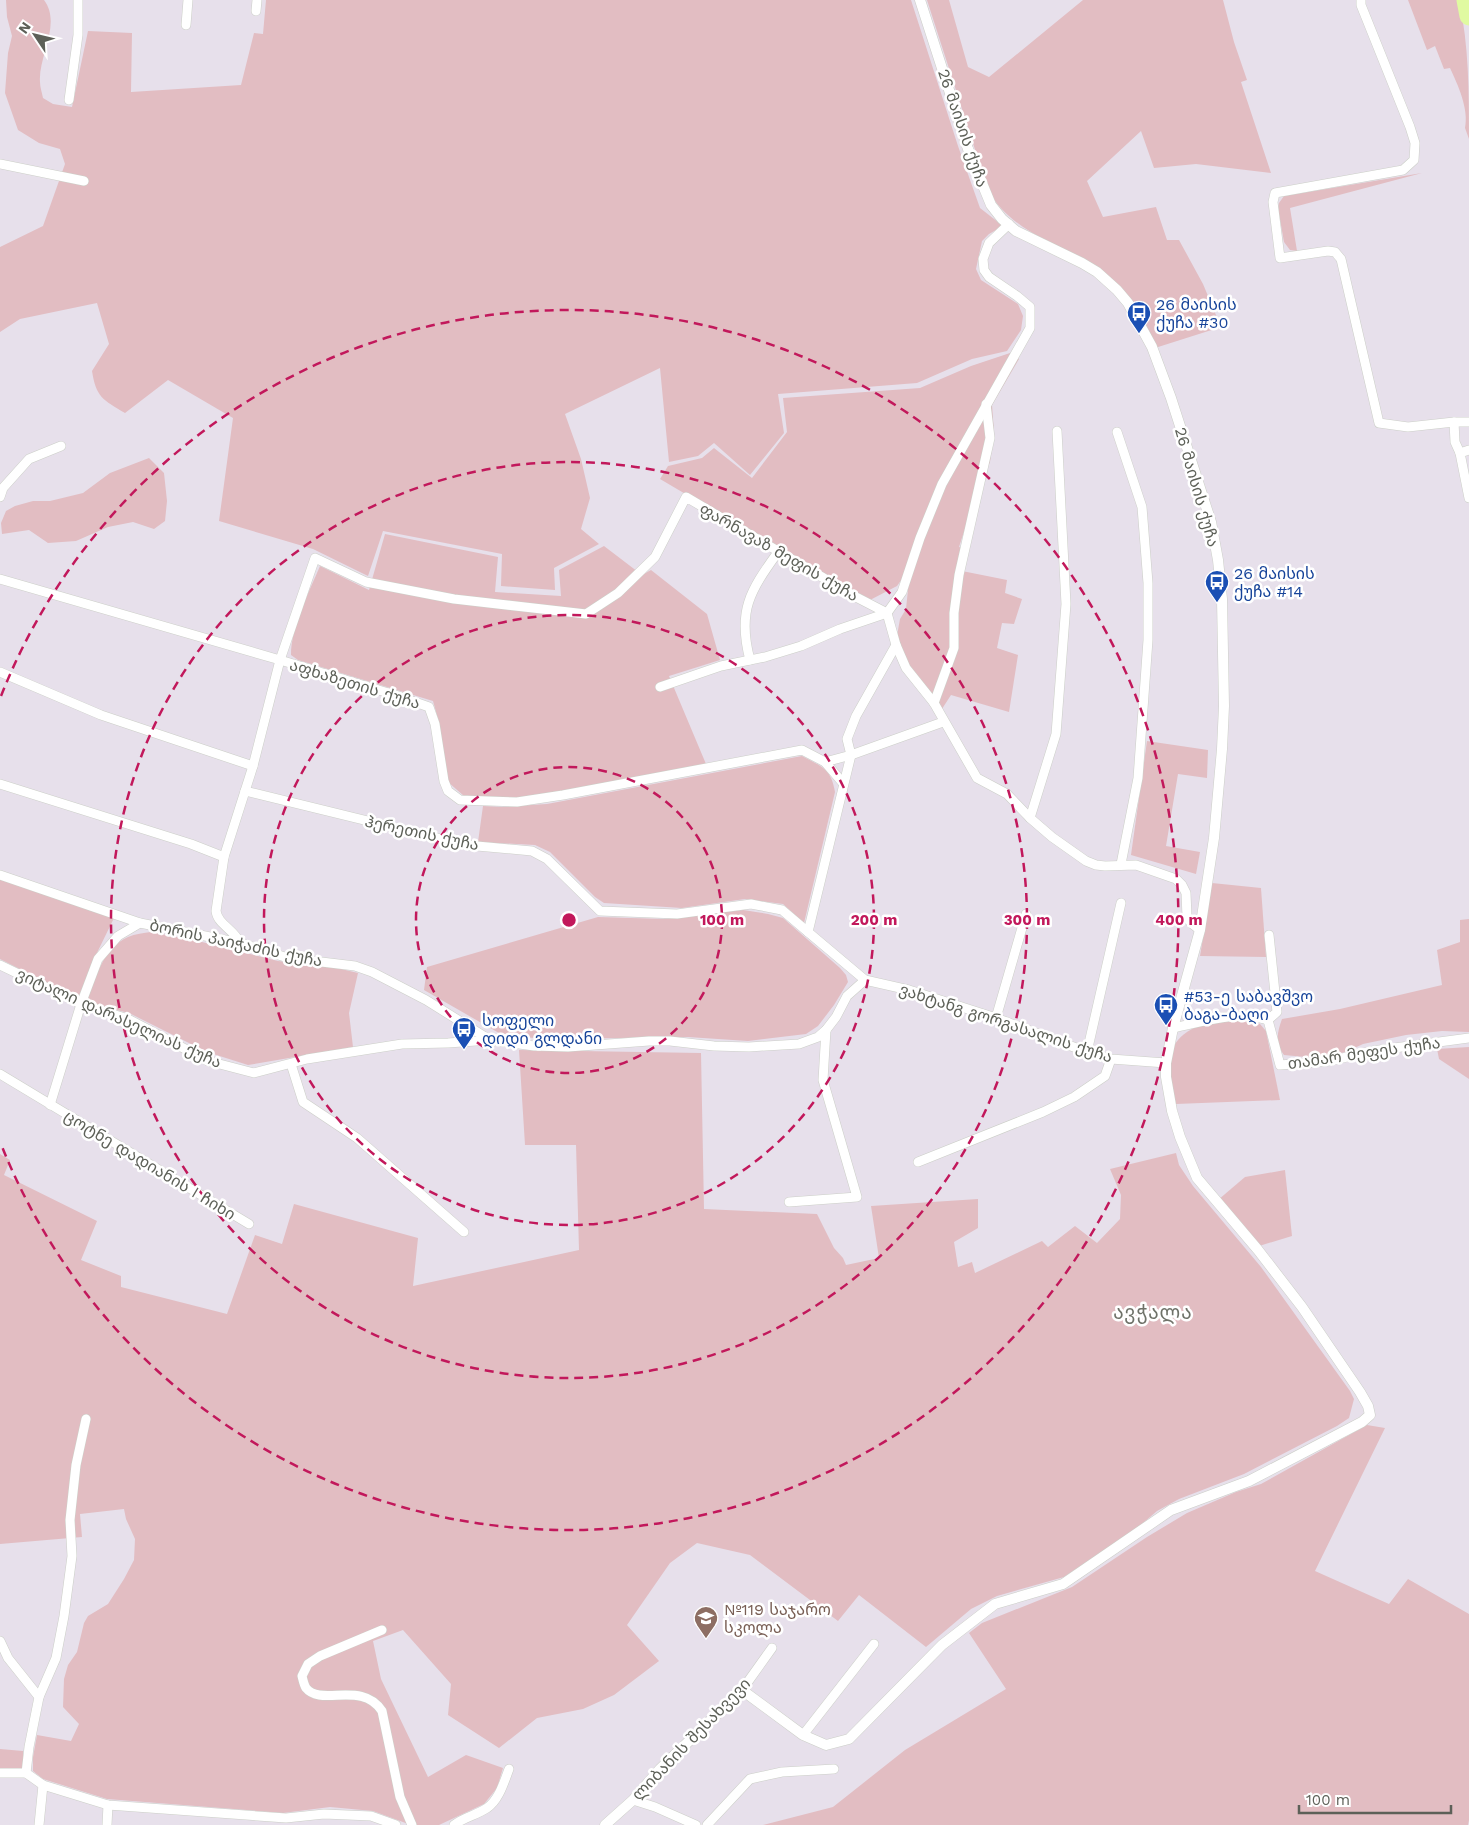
<svg xmlns="http://www.w3.org/2000/svg" width="1469" height="1825" viewBox="0 0 1469 1825" font-family="'Work Sans','Noto Sans Georgian',sans-serif">
	<style>
		.green { fill: #e2bdc2 }
		.lines { fill: none; stroke-linecap: round; stroke-linejoin: round }
		.river { stroke: #e0faa1; stroke-width: 19 }
		.minor-casing { stroke: #cccfc8; stroke-width: 10 }
		.tertiary-casing { stroke: #cccfc8; stroke-width: 11 }
		.minor { stroke: #fff; stroke-width: 9 }
		.tertiary { stroke: #fff; stroke-width: 10 }
		.ring { fill: none; stroke: #c2185b; stroke-width: 2.5; stroke-dasharray: 9 6 }
		.labels { text-anchor: middle; dominant-baseline: central; stroke-width: 5; stroke-linejoin: round; paint-order: stroke }
		.street-label { font-size: 16px; fill: #5d6058; stroke: #fff }
		.transit-label { font-size: 16px; fill: #164399; stroke: #fff; text-anchor: start }
		.education-label { font-size: 16px; fill: #785e54; stroke: #fff; text-anchor: start }
		.quarter-label { font-size: 19px; letter-spacing: 1px; fill: #6f7269; stroke: #fff }
		.centre { fill: #c2185b; stroke: #fff; stroke-width: 2.5 }
		.ring-label { font-size: 15px; text-anchor: middle; font-weight: bold; fill: #c2185b; stroke: #fff; stroke-width: 5; stroke-linejoin: round; paint-order: stroke }
	</style>
	<rect width="100%" height="100%" fill="#e7e0eb"/>
	<!-- green -->
	<g class="green">
		<path d="M6,0H44C62,24 38,56 40,82C40,87 42,93 43,98L53,104L72,107L88,31L132,33L131,92L241,85L254,33L263,34L266,0H911L958,146L980,208L1003,226L989,234L982,241L976,269L981,280L1018,304L1023,316L1021,330L1007,351L972,359L917,383L778,394L784,433L750,475L714,443L698,456L669,462L660,368L565,414L581,459L590,498L581,529L599,544L554,568L555,590L501,586L502,554L383,531L368,576L313,549L219,521L233,418L168,380L125,413C103,400 96,397 92,371L109,344L97,303L20,319L0,332V247L43,226L65,164L60,149L39,143L18,130L5,93L8,53L12,36L7,17Z"/>
		<path d="M927,0H949L968,67L989,77L1083,0H1223L1234,42L1247,80L1241,82L1271,173L1196,164L1154,168L1141,131L1087,181L1103,217L1156,207L1167,240H1179L1203,284L1221,327L1155,348C1149,335 1144,322 1137,310C1132,302 1097,271 1089,265C1054,242 1009,229 988,190Z"/>
		<path d="M1408,0H1459C1469,46 1469,92 1469,139L1465,128C1469,109 1458,85 1450,68L1444,69L1435,46L1427,50Z"/>
		<polygon points="1422,173 1290,208 1297,251 1290,250 1284,242 1278,208 1279,203 1284,196"/>
		<polygon points="1010,353 1019,359 992,405 994,432 990,462 974,501 959,547 966,549 962,571 1007,580 1005,593 1022,599 1014,624 1002,623 997,648 1018,655 1009,712 951,695 940,712 926,687 899,652 896,641 900,619 906,609 909,580 902,579 897,586 870,600 857,595 660,479 668,466 702,458 714,448 752,478 787,432 783,398 920,388 971,366"/>
		<polygon points="149,458 164,473 167,501 165,521 154,529 133,522 108,527 76,541 48,543 29,530 2,534 1,523 6,511 15,506 33,501 50,501 83,493 110,473"/>
		<path d="M385,534L498,557L495,592L561,596L559,570L604,546L642,575L651,570L707,614L720,660L669,676L706,764L518,799L464,796L448,782L438,719L433,701L298,660L291,655C291,627 309,592 320,566L369,590Z"/>
		<polygon points="1147,741 1208,750 1207,778 1178,774 1166,846 1200,852 1196,874 1131,855"/>
		<path d="M802,756C822,767 831,768 835,792L804,923L783,904L745,899L682,908L604,903L595,897L550,852L535,845L478,842L483,806L502,807L547,804Z"/>
		<polygon points="0,879 114,918 94,959 79,996 75,997 0,959"/>
		<polygon points="1212,883 1261,888 1266,957 1200,956"/>
		<polygon points="743,910 768,914 783,918 840,968 846,975 848,982 834,1005 818,1026 806,1034 748,1041 688,1037 552,1039 519,1037 499,1033 424,990 427,967 598,917 664,919"/>
		<path d="M1469,919V1032L1442,1031L1406,1035L1363,1044L1346,1052L1316,1058L1284,1055C1275,1042 1277,1033 1282,1019L1340,1009L1442,985L1437,950L1460,942V920Z"/>
		<path d="M151,932L198,941L278,961L337,968L358,973L349,1013L353,1047L248,1065L207,1052L129,1013L104,1007L87,1001C96,977 103,948 128,937C135,934 144,933 151,932Z"/>
		<path d="M1211,1021H1254L1260,1024L1266,1031L1280,1100L1176,1104C1166,1061 1162,1037 1211,1021Z"/>
		<polygon points="1469,1047 1469,1079 1439,1059 1437,1049"/>
		<polygon points="519,1050 701,1053 704,1209 817,1214 834,1248 843,1258 846,1265 879,1258 871,1206 978,1199 978,1228 954,1242 958,1267 972,1262 975,1273 1042,1241 1048,1247 1075,1226 1097,1243 1120,1219 1121,1195 1110,1169 1176,1153 1179,1165 1193,1186 1261,1267 1350,1391 1354,1399 1349,1418 1337,1426 1244,1474 1179,1499 1157,1511 1136,1529 1064,1577 997,1596 971,1609 926,1647 859,1595 838,1621 750,1555 697,1543 670,1563 627,1625 659,1661 614,1695 583,1709 537,1718 499,1748 448,1715 451,1684 403,1630 373,1641 381,1679 428,1777 466,1755 503,1768 497,1788 484,1804 439,1825 411,1825 373,1811 330,1807 283,1813 107,1799 43,1779 33,1771 33,1757 37,1735 71,1741 79,1724 63,1707 64,1679 68,1665 77,1652 84,1623 88,1616 108,1604 124,1579 134,1560 135,1539 126,1519 124,1509 80,1514 82,1537 0,1544 0,1154 10,1160 4,1175 97,1221 81,1260 121,1276 121,1287 227,1314 255,1235 282,1244 294,1204 418,1238 413,1286 579,1250 576,1145 525,1145"/>
		<polygon points="1285,1170 1292,1236 1259,1246 1218,1200 1245,1177"/>
		<polygon points="1367,1425 1385,1428 1315,1571 1389,1604 1408,1579 1469,1614 1469,1820 1468,1825 763,1825 833,1807 905,1750 1006,1689 969,1633 982,1623 1072,1587 1147,1537 1187,1513 1236,1492 1261,1484"/>
		<polygon points="0,1749 23,1751 23,1771 0,1770"/>
	</g>
	<g class="lines">
		<!-- river -->
		<polyline class="river" points="1466,0 1469,16"/>
		<!-- minor casing -->
		<g class="minor-casing">
			<g id="minor">
				<polyline points="1361,0 1361,5 1410,127 1415,143 1414,160 1403,170 1275,193 1273,202 1280,258 1328,251 1335,252 1341,259 1379,423 1408,427 1454,422 1469,422"/>
				<polyline points="256,11 257,0"/>
				<polyline points="186,25 188,0"/>
				<polyline points="69,100 78,35 78,0"/>
				<polyline points="0,164 84,181"/>
				<polyline points="1454,422 1455,442 1460,453"/>
				<polyline points="1117,432 1142,507 1148,583 1148,640 1138,778 1121,864"/>
				<polyline points="1469,450 1460,453 1469,498"/>
				<polyline points="0,497 3,488 29,459 61,446"/>
				<polyline points="0,579 280,660 395,695 429,707 435,724 444,781 448,791 460,800 517,802 563,795 802,750 825,762 843,783"/>
				<polyline points="887,613 896,645 906,668 934,703 977,778 1007,794 1030,818 1052,837 1086,861 1096,865 1105,866 1136,865 1176,879 1182,885 1186,893 1187,917 1191,923 1200,930"/>
				<polyline points="887,613 902,592 920,538 942,484 1030,328 1030,307 1017,296 989,277 984,270 983,259 989,243 1009,224"/>
				<polyline points="896,645 856,716 847,739 851,755 808,932 865,980 909,990 996,1018 1087,1052 1111,1059 1166,1063"/>
				<path d="M750,660C737,611 750,591 778,552"/>
				<polyline points="0,672 101,715 253,766"/>
				<polyline points="660,687 721,666 765,657 801,646 840,629 887,613"/>
				<polyline points="934,703 954,648 954,613 959,575 990,438 986,404"/>
				<polyline points="825,762 851,755 943,722"/>
				<polyline points="0,784 191,844 224,857"/>
				<polyline points="245,791 466,845 532,851 547,859 600,911 677,914 751,904 782,910 808,932"/>
				<polyline points="1030,818 1056,734 1066,604 1057,431"/>
				<polyline points="0,875 140,923 240,943 288,958 355,966 372,972 426,1000 490,1040"/>
				<path d="M240,943C234,929 218,925 216,911L224,857L253,766L280,660L315,558L366,582L454,599L586,614L618,593L655,557L686,497L856,597L887,613"/>
				<polyline points="0,965 81,1004 128,1019 208,1061 254,1073 307,1059 402,1044 448,1043 490,1040 534,1046 568,1047 649,1041 670,1041 714,1046 749,1047 799,1044 818,1037 826,1030 836,1017 847,996 865,980"/>
				<polyline points="996,1018 1026,914"/>
				<polyline points="1268,1020 1280,1065 1330,1061 1372,1051 1469,1038"/>
				<polyline points="1268,1020 1277,1012 1269,935"/>
				<path d="M1173,1028C1203,1022 1238,1010 1268,1020"/>
				<polyline points="1087,1052 1121,903"/>
				<polyline points="291,1064 303,1102 357,1138 464,1232"/>
				<polyline points="0,1074 249,1224"/>
				<polyline points="50,1105 81,1004 98,959 118,936 140,923"/>
				<polyline points="918,1162 1043,1112 1074,1097 1105,1076 1111,1059"/>
				<polyline points="789,1202 857,1197 823,1080 826,1030"/>
				<path d="M382,1630L320,1656L308,1664L302,1676C303,1680 304,1685 306,1688C321,1707 362,1680 382,1711L400,1797L412,1825"/>
				<polyline points="0,1641 8,1658 39,1697 29,1747 26,1773"/>
				<polyline points="742,1690 772,1648"/>
				<polyline points="39,1697 56,1658 64,1616 72,1556 70,1520 76,1465 86,1419"/>
				<polyline points="803,1735 874,1644"/>
				<polyline points="0,1773 26,1773 43,1785 108,1805 286,1818 324,1814 371,1816 396,1825"/>
				<polyline points="633,1800 655,1807 696,1825"/>
				<polyline points="39,1825 43,1785"/>
				<polyline points="107,1825 108,1805"/>
				<path d="M454,1825C464,1817 477,1815 487,1808C499,1800 504,1782 509,1769"/>
				<polyline points="707,1825 750,1779 782,1772 834,1769"/>
			</g>
		</g>
		<!-- tertiary casing -->
		<g class="tertiary-casing">
			<polyline id="tertiary" points="605,1825 633,1800 660,1769 742,1690 803,1735 826,1745 849,1739 942,1645 995,1604 1063,1584 1171,1510 1249,1481 1362,1422 1370,1415 1368,1406 1360,1392 1302,1307 1258,1250 1197,1178 1180,1137 1172,1111 1166,1077 1166,1063 1173,1028 1200,930 1214,838 1222,749 1224,706 1222,599 1218,560 1211,522 1171,398 1152,347 1128,303 1117,290 1097,272 1082,263 1016,231 1002,219 991,205 968,149 920,0"/>
		</g>
		<!-- minor -->
		<use href="#minor" class="minor"/>
		<!-- tertiary -->
		<use href="#tertiary" class="tertiary"/>
	</g>
	<!-- distance rings -->
	<g class="ring">
		<circle cx="569" cy="920" r="153"/>
		<circle cx="569" cy="920" r="305"/>
		<circle cx="569" cy="920" r="458"/>
		<path d="M1 696A610 610 0 1 1 1 1144"/>
	</g>
	<!-- icons -->
	<defs>
		<g id="bus-pin" transform="scale(1.25)"><path d="M0 17L-7.5 6A9.5 9.5 0 1 1 7.5 6Z" fill="#1a4fb4" stroke="#fff"/><path d="M-5-6H5V4H4V6H2V4H-2V6H-4V4H-5ZM-3.5-4V0h7V-4ZM-3.5 1.2v1.5H-2V1.2ZM2 1.2v1.5H3.5V1.2Z" fill="#fff"/></g>
		<g id="school-pin" transform="scale(1.25)"><path d="M0 17L-7.5 6A9.5 9.5 0 1 1 7.5 6Z" fill="#8d6e63" stroke="#fff"/><path d="M0-5L7-2L0 1L-7-2ZM-4 1L0 2.5L4 1V4Q0 6-4 4Z" fill="#fff"/></g>
	</defs>
	<g fill-rule="evenodd">
		<use href="#bus-pin" x="1139" y="313"/>
		<use href="#bus-pin" x="1217" y="582"/>
		<use href="#bus-pin" x="1166" y="1005"/>
		<use href="#bus-pin" x="464" y="1029"/>
		<use href="#school-pin" x="706" y="1618"/>
	</g>
	<g class="labels">
		<!-- street labels -->
		<g class="street-label">
			<text transform="translate(963 128) rotate(71)">26 მაისის ქუჩა</text>
			<text transform="translate(1197 487) rotate(74)">26 მაისის ქუჩა</text>
			<text transform="translate(779 552) rotate(30)">ფარნავაზ მეფის ქუჩა</text>
			<text transform="translate(355 684) rotate(17)">აფხაზეთის ქუჩა</text>
			<text transform="translate(422 833) rotate(12)">ჰერეთის ქუჩა</text>
			<text transform="translate(236 943) rotate(12)">ბორის პაიჭაძის ქუჩა</text>
			<text transform="translate(119 1018) rotate(24)">ვიტალი დარასელიას ქუჩა</text>
			<text transform="translate(1006 1023) rotate(18)">ვახტანგ გორგასალის ქუჩა</text>
			<text transform="translate(1364 1053) rotate(-8)">თამარ მეფეს ქუჩა</text>
			<text transform="translate(150 1165) rotate(31)">ცოტნე დადიანის I ჩიხი</text>
			<text transform="translate(691 1739) rotate(-46)">ლიბანის შესახვევი</text>
		</g>
		<!-- transit labels -->
		<g class="transit-label">
			<text x="1156" y="304">26 მაისის<tspan x="1156" dy="18">ქუჩა #30</tspan></text>
			<text x="1234" y="573">26 მაისის<tspan x="1234" dy="18">ქუჩა #14</tspan></text>
			<text x="1184" y="996">#53-ე საბავშვო<tspan x="1184" dy="18">ბაგა-ბაღი</tspan></text>
			<text x="482" y="1020">სოფელი<tspan x="482" dy="18">დიდი გლდანი</tspan></text>
		</g>
		<!-- education labels -->
		<g class="education-label">
			<text x="724" y="1609">№119 საჯარო<tspan x="724" dy="18">სკოლა</tspan></text>
		</g>
		<!-- quarter labels -->
		<g class="quarter-label">
			<text x="1153" y="1312">ავჭალა</text>
		</g>
	</g>
	<circle cx="569" cy="920" r="8" class="centre"/>
	<g class="ring-label">
		<text x="722" y="925">100 m</text>
		<text x="874" y="925">200 m</text>
		<text x="1027" y="925">300 m</text>
		<text x="1179" y="925">400 m</text>
	</g>
	<!-- north arrow -->
	<g transform="translate(35 35) rotate(305)" stroke="#ffffff" stroke-width="4" paint-order="stroke">
	<path d="M0-4L9 19L0 12L-9 19Z" fill="#5d6058"/>
	<text y="-8" font-size="14" font-weight="bold" text-anchor="middle" fill="#5d6058">N</text>
	</g>
	<!-- scale -->
	<path d="M1299 1805v8h152v-8" fill="none" stroke="#5d6058" stroke-width="2.5"/>
	<text x="1306" y="1805" font-size="15" fill="#5d6058" stroke="#ffffff" stroke-width="4" paint-order="stroke">100 m</text>
</svg>
